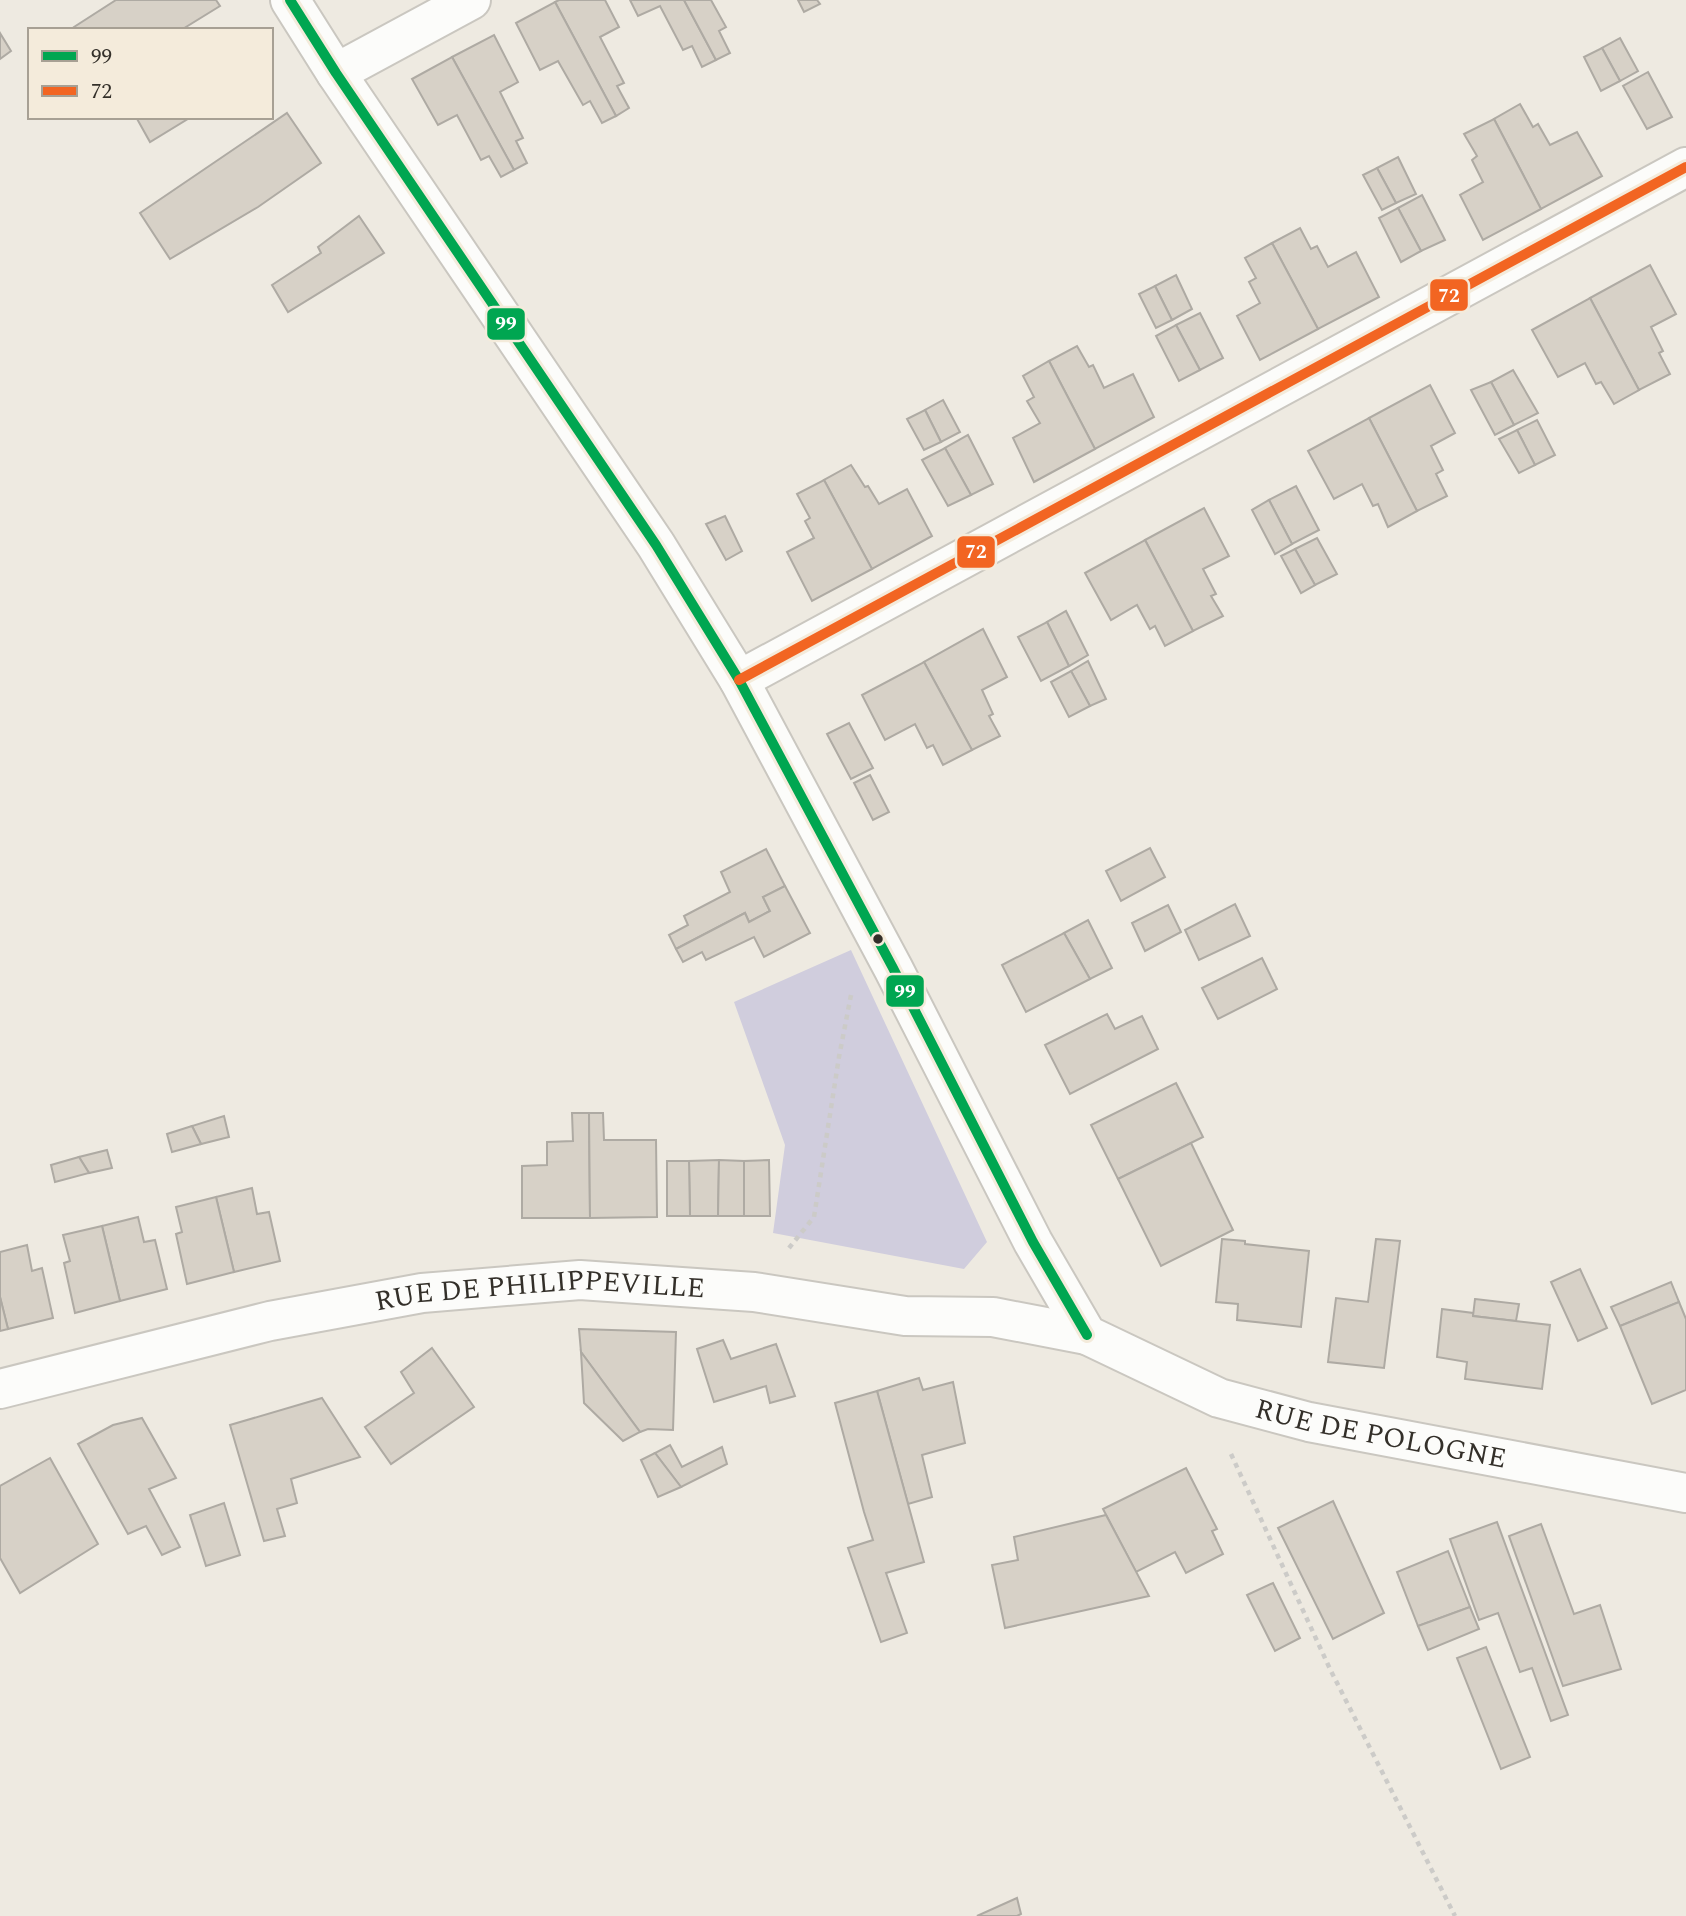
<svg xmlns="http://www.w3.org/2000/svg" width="1686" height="1916" viewBox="0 0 1686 1916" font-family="Spectral,serif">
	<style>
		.green { fill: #d0cddd }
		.building { fill: #d7d1c7; stroke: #aeaaa3; stroke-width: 2 }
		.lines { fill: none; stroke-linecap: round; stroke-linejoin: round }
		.minor-casing { stroke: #cac7c0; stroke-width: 42 }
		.tertiary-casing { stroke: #cac7c0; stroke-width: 42 }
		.path { stroke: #cccbc8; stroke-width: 4.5; stroke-dasharray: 5 5; stroke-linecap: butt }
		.minor { stroke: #fcfcfa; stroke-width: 38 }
		.tertiary { stroke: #fcfcfa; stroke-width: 38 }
		.bus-1-casing { stroke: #f4ebdb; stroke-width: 16 }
		.bus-2-casing { stroke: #f4ebdb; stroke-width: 16 }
		.bus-1 { stroke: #00a651; stroke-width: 10 }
		.bus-2 { stroke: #f26522; stroke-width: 10 }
		.bus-dot { fill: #332f29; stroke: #f4ebdb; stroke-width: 2.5 }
		.labels { text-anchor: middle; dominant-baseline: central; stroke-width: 6; stroke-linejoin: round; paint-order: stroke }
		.street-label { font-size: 28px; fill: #332f29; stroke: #f4ebdb }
		.line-badge { stroke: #f4ebdb; stroke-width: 2.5 }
		.badge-label { font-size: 19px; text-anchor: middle; font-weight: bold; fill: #fff }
	</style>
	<rect width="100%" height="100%" fill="#eeeae1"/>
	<!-- green -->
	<polygon class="green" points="851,950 987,1242 964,1269 773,1233 785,1145 734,1002"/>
	<!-- building -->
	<g class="building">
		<polygon points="216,0 220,6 181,30 76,30 74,27 116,0"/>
		<polygon points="559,0 605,0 619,27 600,37 624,83 617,86 629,108 616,116 555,2"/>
		<polygon points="630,0 684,0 716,60 702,67 692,46 683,50 660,6 638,16"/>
		<polygon points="684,0 711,0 726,27 719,31 730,53 716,60"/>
		<polygon points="798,0 817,0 820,4 804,12"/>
		<polygon points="555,2 616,116 602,123 590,101 583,105 558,61 540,70 516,23"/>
		<polygon points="0,33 11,51 0,59"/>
		<polygon points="494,35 518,82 500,92 523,138 516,141 527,163 514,170 452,57"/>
		<polygon points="1620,38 1638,71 1620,81 1602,48"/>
		<polygon points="1602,48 1620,81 1601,91 1584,57"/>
		<polygon points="452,57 514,170 501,177 489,156 481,160 457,115 438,125 412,79"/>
		<polygon points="1648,72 1672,117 1647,129 1623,86"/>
		<polygon points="1520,104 1533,127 1538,124 1550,145 1577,132 1602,176 1541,209 1494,119"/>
		<polygon points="287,113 321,163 258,207 170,259 140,213"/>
		<polygon points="136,117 191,117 150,142"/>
		<polygon points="1494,119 1541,209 1483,240 1460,195 1483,182 1472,160 1477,156 1464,134"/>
		<polygon points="1398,157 1416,194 1396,203 1377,168"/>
		<polygon points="1377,168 1396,203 1382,210 1363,175"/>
		<polygon points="1422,195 1445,240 1421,251 1398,208"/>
		<polygon points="1398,208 1421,251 1401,262 1379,218"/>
		<polygon points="359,216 384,253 288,312 272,285 321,253 318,247"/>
		<polygon points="1300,228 1311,249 1317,246 1328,267 1356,252 1379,297 1318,329 1272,243"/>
		<polygon points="1272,243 1318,329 1260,360 1237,316 1260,303 1249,282 1256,278 1245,258"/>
		<polygon points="1650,265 1676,314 1651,327 1663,351 1659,353 1670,374 1639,390 1590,298"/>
		<polygon points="1176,275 1192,309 1172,320 1155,286"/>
		<polygon points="1155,286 1172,320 1156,328 1139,294"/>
		<polygon points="1590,298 1639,390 1614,404 1601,382 1596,384 1585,363 1558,377 1532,330"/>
		<polygon points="1200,313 1223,358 1200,370 1176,325"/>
		<polygon points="1176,325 1200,370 1179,381 1156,336"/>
		<polygon points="1077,346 1089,367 1093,365 1104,388 1133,374 1154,417 1095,449 1049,361"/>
		<polygon points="1049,361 1095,449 1034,482 1013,438 1040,423 1027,401 1034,397 1023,376"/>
		<polygon points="1513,370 1538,413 1514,425 1491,382"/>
		<polygon points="1491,382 1514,425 1495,435 1471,390"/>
		<polygon points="1430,385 1455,433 1431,446 1443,470 1436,474 1447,496 1417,511 1369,418"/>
		<polygon points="943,400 960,432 941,442 925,410"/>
		<polygon points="925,410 941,442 924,450 907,419"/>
		<polygon points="1369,418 1417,511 1388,527 1378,504 1373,506 1362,484 1334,499 1308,451"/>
		<polygon points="1537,420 1555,455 1535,465 1517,430"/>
		<polygon points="1517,430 1535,465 1519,473 1499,439"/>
		<polygon points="968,435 993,484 971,495 945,448"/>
		<polygon points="945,448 971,495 948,506 922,460"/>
		<polygon points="851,465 865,487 868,486 879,504 907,489 932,536 872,569 824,480"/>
		<polygon points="824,480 872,569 812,601 787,552 814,538 805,521 810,518 797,494"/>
		<polygon points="1296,486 1319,530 1292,544 1269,500"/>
		<polygon points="1269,500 1292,544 1275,554 1252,510"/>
		<polygon points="1204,508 1229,556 1203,569 1216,594 1211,596 1223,616 1193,631 1145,540"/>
		<polygon points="725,516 742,551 726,560 706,524"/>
		<polygon points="1317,538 1337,574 1315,585 1295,549"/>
		<polygon points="1145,540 1193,631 1165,646 1155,626 1150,629 1137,605 1111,620 1085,573"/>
		<polygon points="1295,549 1315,585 1301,593 1281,556"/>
		<polygon points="1066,611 1088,655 1069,666 1047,622"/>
		<polygon points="1047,622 1069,666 1041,681 1018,637"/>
		<polygon points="983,629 1007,677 982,690 993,714 989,716 1000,736 972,750 924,662"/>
		<polygon points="1088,661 1106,699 1090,706 1071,671"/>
		<polygon points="924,662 972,750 943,765 933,745 927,748 915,724 885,740 862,695"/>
		<polygon points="1071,671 1090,706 1069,717 1051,682"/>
		<polygon points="849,723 873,768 851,779 827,734"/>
		<polygon points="870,775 889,812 873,820 854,783"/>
		<polygon points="1150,848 1165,877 1121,901 1106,871"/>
		<polygon points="766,849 785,886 763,897 770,911 749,922 745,913 676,949 669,935 688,925 684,916 730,892 721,872"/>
		<polygon points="785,886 810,933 764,957 754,937 706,960 702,952 683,962 676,949 745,913 749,922 770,911 763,897"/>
		<polygon points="1235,904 1250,936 1199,960 1185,930"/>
		<polygon points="1168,905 1181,932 1145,951 1132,923"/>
		<polygon points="1088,920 1112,968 1090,979 1064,933"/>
		<polygon points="1064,933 1090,979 1026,1012 1002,965"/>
		<polygon points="1262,958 1277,989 1218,1019 1202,988"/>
		<polygon points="1107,1014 1115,1029 1142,1016 1158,1049 1070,1094 1045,1045"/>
		<polygon points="1176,1083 1203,1137 1118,1179 1091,1125"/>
		<polygon points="572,1113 589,1113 590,1218 522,1218 522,1166 547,1165 547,1142 573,1141"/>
		<polygon points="589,1113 603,1113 604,1140 656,1140 657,1217 590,1218"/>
		<polygon points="224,1116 229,1137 201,1144 192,1126"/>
		<polygon points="192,1126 201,1144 172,1152 167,1134"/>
		<polygon points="1191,1143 1233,1230 1161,1266 1118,1179"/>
		<polygon points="107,1150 112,1168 89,1173 79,1157"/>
		<polygon points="79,1157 89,1173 55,1182 51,1165"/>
		<polygon points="719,1160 718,1216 690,1216 689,1161"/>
		<polygon points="719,1160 744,1161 744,1216 718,1216"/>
		<polygon points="769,1160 770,1216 744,1216 744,1161"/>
		<polygon points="667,1161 689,1161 690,1216 667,1216"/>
		<polygon points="252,1188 257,1214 269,1212 280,1261 234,1272 216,1197"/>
		<polygon points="216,1197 234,1272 187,1284 176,1234 182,1232 176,1207"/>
		<polygon points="138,1217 144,1242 155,1240 167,1289 120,1301 102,1226"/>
		<polygon points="102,1226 120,1301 75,1313 64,1263 70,1261 63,1235"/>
		<polygon points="1222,1239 1245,1241 1245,1244 1309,1251 1301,1327 1237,1320 1238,1304 1216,1302"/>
		<polygon points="1376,1239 1400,1241 1384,1368 1328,1362 1336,1298 1368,1302"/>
		<polygon points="27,1245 32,1271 42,1268 53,1318 8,1329 0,1297 0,1252"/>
		<polygon points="1580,1269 1607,1328 1578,1341 1551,1282"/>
		<polygon points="1671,1282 1679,1302 1620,1326 1611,1307"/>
		<polygon points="0,1297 8,1329 0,1331"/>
		<polygon points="1475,1299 1519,1304 1516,1321 1473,1316"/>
		<polygon points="1679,1302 1686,1319 1686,1390 1652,1404 1620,1326"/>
		<polygon points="1442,1309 1473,1313 1473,1316 1550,1325 1542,1389 1465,1379 1467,1362 1437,1357"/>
		<polygon points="579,1329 676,1332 673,1430 648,1429 640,1432 581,1352"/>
		<polygon points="723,1340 731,1359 776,1344 795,1396 770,1403 766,1386 714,1402 697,1349"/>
		<polygon points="432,1348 474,1407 391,1464 365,1427 414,1393 401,1372"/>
		<polygon points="581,1352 640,1432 623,1441 584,1403"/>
		<polygon points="919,1378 923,1390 953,1382 965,1443 922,1455 932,1497 908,1504 877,1391"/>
		<polygon points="877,1391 924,1562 886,1573 907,1633 881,1642 848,1548 873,1540 864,1512 835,1403"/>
		<polygon points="322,1398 360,1457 291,1479 297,1503 277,1509 285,1536 264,1541 230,1425"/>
		<polygon points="142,1418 176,1478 149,1489 180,1547 162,1555 146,1526 128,1534 78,1444 113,1425"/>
		<polygon points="670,1445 682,1467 722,1447 727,1464 681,1487 655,1453"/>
		<polygon points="655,1453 681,1487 658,1497 641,1460"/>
		<polygon points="50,1458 98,1544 20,1593 0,1558 0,1486"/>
		<polygon points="1186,1468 1217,1529 1212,1531 1223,1554 1186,1573 1175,1552 1136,1572 1103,1509"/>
		<polygon points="1333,1501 1384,1613 1333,1639 1278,1528"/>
		<polygon points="224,1503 240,1555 206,1566 190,1515"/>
		<polygon points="1106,1515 1149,1596 1005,1628 992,1565 1018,1560 1014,1537"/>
		<polygon points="1497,1522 1568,1715 1551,1721 1532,1668 1520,1672 1498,1613 1479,1620 1450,1539"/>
		<polygon points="1541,1524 1574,1614 1600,1605 1621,1669 1563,1686 1509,1536"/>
		<polygon points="1448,1551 1470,1607 1418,1626 1397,1572"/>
		<polygon points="1273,1583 1300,1638 1275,1651 1247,1595"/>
		<polygon points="1470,1607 1479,1629 1428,1650 1418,1626"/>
		<polygon points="1486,1647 1530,1757 1501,1769 1457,1658"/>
		<polygon points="1017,1898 1021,1914 1017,1916 977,1916"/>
	</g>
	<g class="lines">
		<!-- minor casing -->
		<g class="minor-casing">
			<g id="minor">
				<polyline points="336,73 471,0"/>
				<polyline points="739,680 1686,167"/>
				<path id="s1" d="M0,1389L270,1321L422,1293L580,1280L754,1292L905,1316L993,1317L1087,1335"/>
			</g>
		</g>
		<!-- tertiary casing -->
		<g class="tertiary-casing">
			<g id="tertiary">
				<path id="s2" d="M290,0L336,73L656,545L739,680L893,968L1033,1242L1087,1335L1219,1398L1309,1422L1686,1493"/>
			</g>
		</g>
		<!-- path -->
		<g class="path">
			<polyline points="789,1248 814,1217 839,1057 851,995"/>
			<polyline points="1231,1454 1330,1669 1455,1916"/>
		</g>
		<!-- minor -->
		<use href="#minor" class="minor"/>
		<!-- tertiary -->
		<use href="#tertiary" class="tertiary"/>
		<!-- bus-1 casing -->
		<g class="bus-1-casing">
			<polyline id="bus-1" points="290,0 336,73 656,545 739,680 893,968 1033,1242 1087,1335"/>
		</g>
		<!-- bus-2 casing -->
		<g class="bus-2-casing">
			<polyline id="bus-2" points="739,680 1686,167"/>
		</g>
		<!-- bus-1 -->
		<use href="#bus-1" class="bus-1"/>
		<!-- bus-2 -->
		<use href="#bus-2" class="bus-2"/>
	</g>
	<!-- markers -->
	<circle class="bus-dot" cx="878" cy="939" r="6"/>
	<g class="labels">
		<!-- street labels -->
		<g class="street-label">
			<text stroke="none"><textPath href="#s1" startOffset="551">RUE DE PHILIPPEVILLE</textPath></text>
			<text stroke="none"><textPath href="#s2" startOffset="1869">RUE DE POLOGNE</textPath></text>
		</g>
	</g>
	<g class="line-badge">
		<rect x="1429" y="278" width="40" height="34" rx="7" fill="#f26522"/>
		<rect x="486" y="307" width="40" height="34" rx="7" fill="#00a651"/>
		<rect x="956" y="535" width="40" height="34" rx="7" fill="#f26522"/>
		<rect x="885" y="974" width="40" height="34" rx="7" fill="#00a651"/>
	</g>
	<g class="badge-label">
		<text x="1449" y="302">72</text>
		<text x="506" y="330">99</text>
		<text x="976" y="558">72</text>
		<text x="905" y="998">99</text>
	</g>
	<!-- legend -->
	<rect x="28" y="28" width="245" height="91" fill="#f4ebdb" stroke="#a7a094" stroke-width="2"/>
	<rect x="42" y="51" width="35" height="10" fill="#00a651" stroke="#a7a094" stroke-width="2"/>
	<text x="91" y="63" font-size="21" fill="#332f29">99</text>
	<rect x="42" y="86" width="35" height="10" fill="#f26522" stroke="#a7a094" stroke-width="2"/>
	<text x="91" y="98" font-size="21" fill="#332f29">72</text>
</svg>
